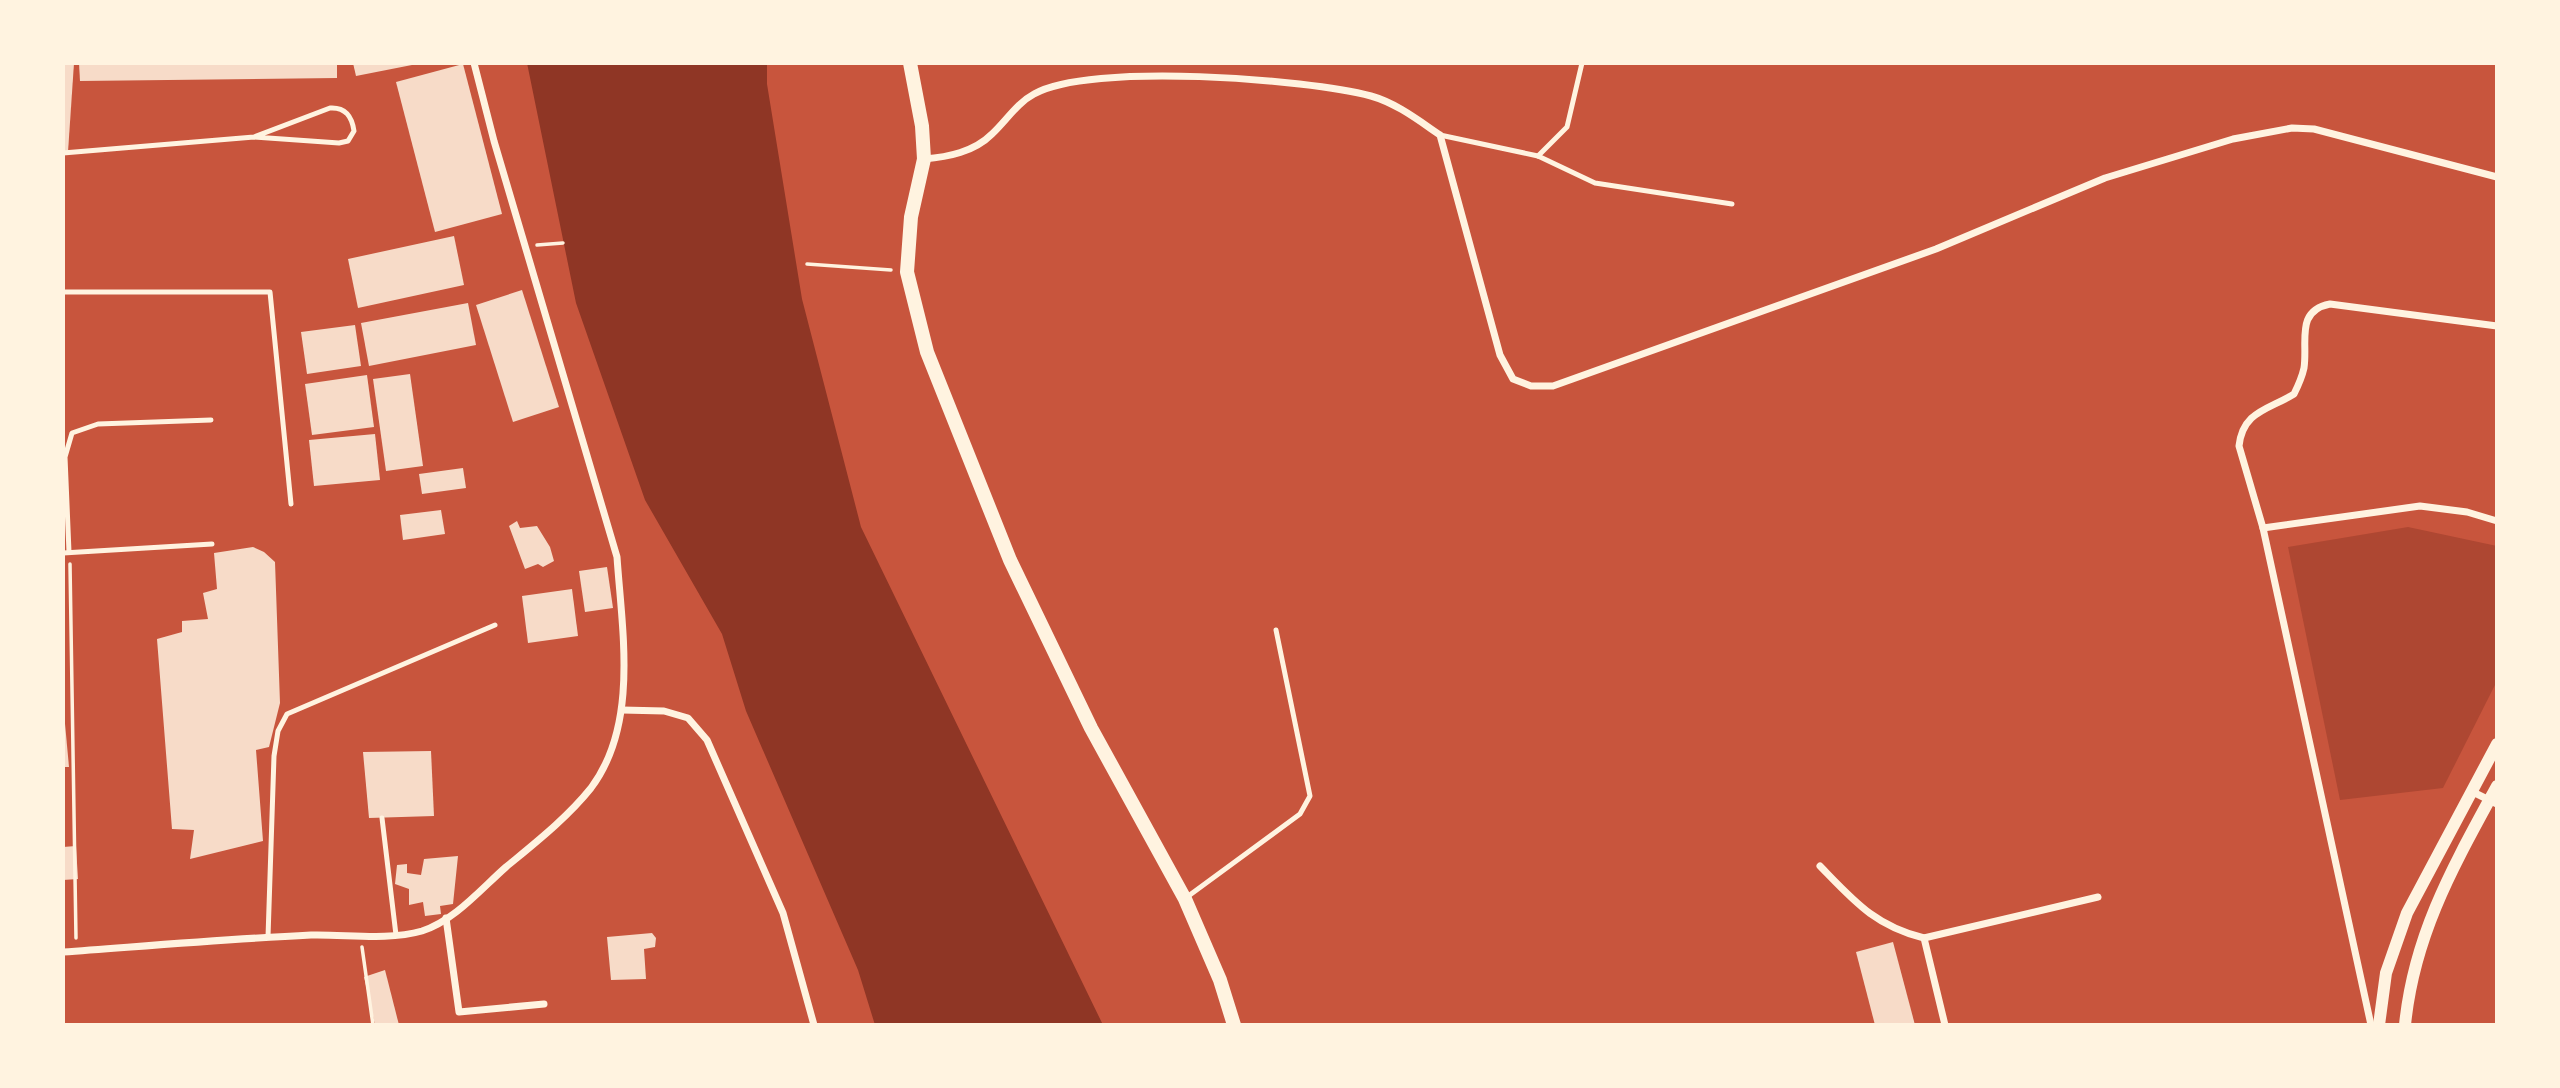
<svg xmlns="http://www.w3.org/2000/svg" width="2560" height="1088" viewBox="0 0 2560 1088" font-family="'DM Sans',sans-serif">
	<style>
		.green { fill: #ae4732 }
		.water { fill: #8f3625 }
		.building { fill: #f7dbc8 }
		.lines { fill: none; stroke-linecap: round; stroke-linejoin: round }
		.path { stroke: #fff3e0; stroke-width: 3.5 }
		.service { stroke: #fff3e0; stroke-width: 5 }
		.minor { stroke: #fff3e0; stroke-width: 7 }
		.tertiary { stroke: #fff3e0; stroke-width: 12 }
		.secondary { stroke: #fff3e0; stroke-width: 14 }
	</style>
	<rect width="100%" height="100%" fill="#c8553d"/>
	<!-- green -->
	<polygon class="green" points="2408,527 2497,546 2497,681 2443,788 2340,800 2288,547"/>
	<!-- water -->
	<polygon class="water" points="527,63 767,63 767,84 802,299 861,527 1103,1025 875,1025 858,970 746,711 722,634 645,500 576,303"/>
	<!-- building -->
	<g class="building">
		<polygon points="63,63 74,63 68,152 63,152"/>
		<polygon points="79,63 337,63 337,78 80,81"/>
		<polygon points="353,63 417,63 417,64 356,76"/>
		<polygon points="463,64 502,214 435,232 396,82"/>
		<polygon points="454,236 464,285 358,308 348,259"/>
		<polygon points="522,290 559,407 513,422 476,305"/>
		<polygon points="468,303 476,345 369,366 361,323"/>
		<polygon points="355,325 361,366 307,374 301,332"/>
		<polygon points="410,374 423,466 386,471 373,379"/>
		<polygon points="367,375 374,427 312,435 305,384"/>
		<polygon points="375,434 380,480 314,486 309,440"/>
		<polygon points="463,468 466,488 422,494 419,474"/>
		<polygon points="441,510 445,534 403,540 400,515"/>
		<polygon points="517,521 520,528 537,526 550,547 554,561 543,567 538,564 525,569 509,526"/>
		<polygon points="253,547 264,552 275,562 280,703 269,747 256,750 263,841 190,859 194,830 172,829 157,639 182,632 182,621 208,619 203,593 217,589 214,553"/>
		<polygon points="607,567 613,608 585,612 579,571"/>
		<polygon points="572,589 578,636 528,643 522,596"/>
		<polygon points="63,702 69,767 63,767"/>
		<polygon points="431,751 434,816 369,818 363,752"/>
		<polygon points="76,846 78,879 63,880 63,847"/>
		<polygon points="458,856 453,904 440,906 441,914 425,916 423,902 409,905 409,889 395,884 397,865 407,864 407,873 421,875 424,859"/>
		<polygon points="652,933 656,938 655,947 644,949 646,979 611,980 607,937"/>
		<polygon points="1893,942 1915,1025 1875,1025 1856,952"/>
		<polygon points="385,970 399,1025 375,1025 364,977"/>
	</g>
	<g class="lines">
		<!-- path -->
		<g class="path">
			<polyline points="537,245 563,243"/>
			<polyline points="807,264 891,270"/>
			<polyline points="70,564 76,938"/>
			<polyline points="362,947 373,1025"/>
		</g>
		<!-- service -->
		<g class="service">
			<polyline points="1440,135 1538,156 1595,183 1732,204"/>
			<path d="M63,153L254,137L330,108C346,107 352,117 354,131L348,141L339,143L254,137"/>
			<polyline points="1538,156 1567,127 1582,63"/>
			<polyline points="63,292 270,292 291,504"/>
			<polyline points="69,552 65,457 72,433 98,424 211,420"/>
			<polyline points="63,553 212,544"/>
			<polyline points="382,818 396,935"/>
			<polyline points="1187,897 1300,814 1310,796 1276,630"/>
			<polyline points="268,937 274,756 278,731 287,714 495,625"/>
		</g>
		<!-- minor -->
		<g class="minor">
			<path d="M924,159C948,157 974,152 992,134C1006,121 1017,103 1034,94C1089,62 1308,79 1371,96C1396,103 1418,120 1440,135L1500,355L1513,379L1531,386H1553L1936,249L2105,178L2233,139L2292,128L2314,129L2497,177"/>
			<polyline points="2263,528 2420,506 2467,512 2497,521"/>
			<polyline points="622,710 664,711 688,718 707,740 783,913 814,1025"/>
			<polyline points="2471,791 2497,804"/>
			<path d="M1820,866C1854,901 1875,926 1924,938"/>
			<polyline points="446,918 459,1012 544,1004"/>
			<path d="M63,952C146,946 228,939 311,935C346,934 387,941 422,931C454,921 481,889 506,867C535,843 567,818 591,788C639,724 622,631 617,557L494,141L474,63"/>
			<polyline points="1945,1025 1924,938 2098,897"/>
			<path d="M2371,1025L2263,528L2239,446C2243,411 2268,410 2294,394C2298,386 2302,377 2304,368C2308,341 2295,311 2330,304L2497,326"/>
		</g>
		<!-- tertiary -->
		<g class="tertiary">
			<polyline points="2379,1025 2386,973 2407,913 2497,744"/>
			<path d="M2405,1025C2414,934 2454,865 2497,786"/>
		</g>
		<!-- secondary -->
		<polyline class="secondary" points="910,63 922,126 924,159 911,217 907,272 927,352 1010,560 1091,728 1185,899 1220,980 1234,1025"/>
	</g>
	<!-- border -->
	<rect width="2560" height="1088" fill="none" stroke="#fff3e0" stroke-width="130"/>
</svg>
